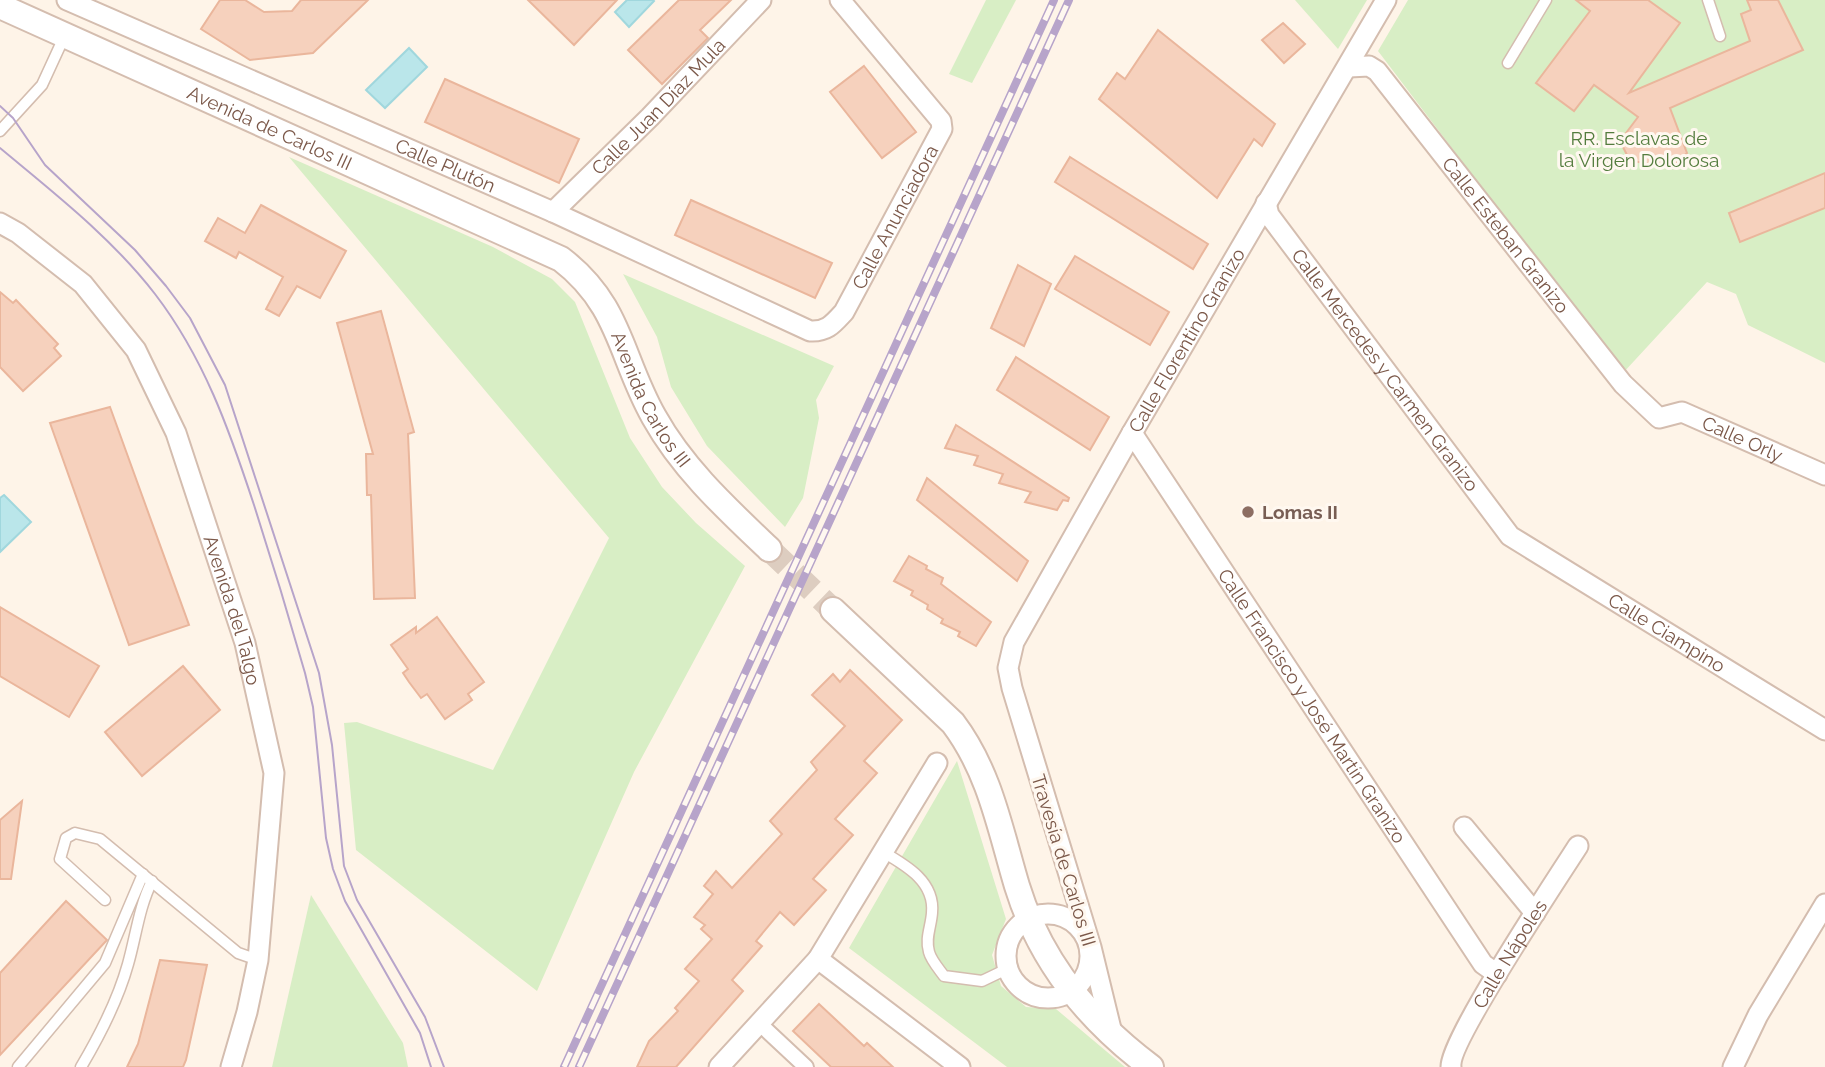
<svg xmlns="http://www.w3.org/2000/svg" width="1825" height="1067" viewBox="0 0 1825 1067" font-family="Raleway,sans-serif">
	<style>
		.green { fill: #d8eec5 }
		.water { fill: #bae6ea; stroke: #a0d7dd; stroke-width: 2 }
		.building { fill: #f6d1bd; stroke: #eab69c; stroke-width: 2 }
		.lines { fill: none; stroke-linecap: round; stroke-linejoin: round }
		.tertiary-tunnel { stroke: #ddcdc0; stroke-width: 24; stroke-dasharray: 24 12; stroke-linecap: butt }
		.service-casing { stroke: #d4bdaf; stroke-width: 13 }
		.pedestrian-casing { stroke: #d4bdaf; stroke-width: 18 }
		.minor-casing { stroke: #d4bdaf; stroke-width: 23 }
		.tertiary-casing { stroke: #d4bdaf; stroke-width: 28 }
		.service { stroke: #fff; stroke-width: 10 }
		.pedestrian { stroke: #fff; stroke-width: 14 }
		.minor { stroke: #fff; stroke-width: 19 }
		.tertiary { stroke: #fff; stroke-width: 24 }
		.tram { stroke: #b7a4ca; stroke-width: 2 }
		.rail-casing { stroke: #b7a4ca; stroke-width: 8 }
		.rail { stroke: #fff8f0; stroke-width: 5; stroke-dasharray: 16; stroke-linecap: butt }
		.education-dot { fill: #8d6e63; stroke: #fff8f0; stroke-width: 2.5 }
		.labels { text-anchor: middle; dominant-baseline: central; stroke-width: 6; stroke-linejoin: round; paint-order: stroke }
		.street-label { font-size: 19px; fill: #7b5849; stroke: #fff8f0 }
		.park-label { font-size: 19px; fill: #537c3d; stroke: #fff8f0 }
		.education-label { font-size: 19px; font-weight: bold; fill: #785e54; stroke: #fff8f0; text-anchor: start }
	</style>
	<rect width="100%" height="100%" fill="#fef4e8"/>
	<!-- green -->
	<g class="green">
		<polygon points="986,0 1016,0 972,83 949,74"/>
		<polygon points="1295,0 1367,0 1338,49"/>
		<polygon points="1408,0 1825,0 1825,363 1748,325 1736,294 1707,282 1623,373 1378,51"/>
		<polygon points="289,157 493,247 552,279 575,302 630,438 662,487 696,523 745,566 634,772 537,991 356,850 344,723 357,722 493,770 609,538"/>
		<polygon points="623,274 834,366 816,400 819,418 803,498 785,527 707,446 671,387 657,337"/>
		<polygon points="957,761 1006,919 992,955 1001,986 1026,1007 1056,1009 1125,1067 1007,1067 849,948"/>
		<polygon points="311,895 403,1043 408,1067 272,1067"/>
	</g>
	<!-- water -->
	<g class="water">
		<polygon points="627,0 653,0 654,1 629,27 615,12"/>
		<polygon points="409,48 427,67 385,108 366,90"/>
		<polygon points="4,495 31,522 0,552 0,498"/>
	</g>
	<!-- building -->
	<g class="building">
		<polygon points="220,0 245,0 264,12 292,11 301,0 368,0 313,53 250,60 201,29"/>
		<polygon points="528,0 617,0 574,45"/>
		<polygon points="679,0 731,0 700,30 708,38 662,84 628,50"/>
		<polygon points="1576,0 1648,0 1680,23 1629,93 1750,41 1741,14 1751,10 1747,0 1778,0 1803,50 1670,108 1687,153 1673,166 1630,161 1620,141 1638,117 1594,85 1574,111 1536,83 1590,11"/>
		<polygon points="1283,23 1305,44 1284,63 1262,40"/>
		<polygon points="1158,30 1275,124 1262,146 1254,139 1217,198 1099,99 1117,73 1125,79"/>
		<polygon points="864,66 916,132 882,158 830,92"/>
		<polygon points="445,79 579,139 559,183 425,122"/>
		<polygon points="1070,157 1208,244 1193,269 1055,182"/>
		<polygon points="1825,173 1825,208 1740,242 1729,213"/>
		<polygon points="691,200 832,263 815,298 675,235"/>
		<polygon points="261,205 346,251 320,298 297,286 279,316 266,309 283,277 239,252 236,258 205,241 218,218 245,233"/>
		<polygon points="1075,256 1169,312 1150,345 1055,289"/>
		<polygon points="1018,265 1051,284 1024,346 991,328"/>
		<polygon points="0,292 13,303 16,300 58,344 54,348 61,356 23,391 0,367"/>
		<polygon points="381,311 414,432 408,434 415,598 374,599 371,495 367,495 366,454 373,454 337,323"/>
		<polygon points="1016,357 1109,417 1090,450 997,390"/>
		<polygon points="110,407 189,625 129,645 50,423"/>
		<polygon points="956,425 1069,498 1068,501 1063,500 1057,510 1025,502 1031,492 999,483 1003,474 974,465 978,456 945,448"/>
		<polygon points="927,478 1028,561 1017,581 917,500"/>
		<polygon points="909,556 927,566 926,569 943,578 941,584 991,622 976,646 958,636 960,632 941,623 943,619 927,609 928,605 911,595 913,591 894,581"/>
		<polygon points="0,607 99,666 69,717 0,676"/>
		<polygon points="437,617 484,682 468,694 472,700 445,719 427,694 421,698 409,682 403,673 408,669 391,645 416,627 416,633"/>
		<polygon points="183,666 220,710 142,776 105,732"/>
		<polygon points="850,670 902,720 864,761 877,773 835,819 853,835 813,879 826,890 794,925 780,912 756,941 762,946 732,980 743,991 676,1067 637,1067 649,1041 678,1011 675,1008 699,981 685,969 712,939 701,929 705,925 694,917 713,894 704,886 716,871 732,888 782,834 770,821 817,770 811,762 845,726 812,695 833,674 840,682"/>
		<polygon points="22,801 11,879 0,879 0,820"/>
		<polygon points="66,901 107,940 0,1055 0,973"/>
		<polygon points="160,960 207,965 186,1060 183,1067 127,1067 138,1044"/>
		<polygon points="819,1004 864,1046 867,1043 893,1067 831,1067 793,1031"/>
	</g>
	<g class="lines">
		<!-- tertiary-tunnel -->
		<polyline class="tertiary-tunnel" points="769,549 833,610"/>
		<!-- service casing -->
		<g class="service-casing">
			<g id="service">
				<polyline points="1708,0 1720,36"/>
				<polyline points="1508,63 1546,0"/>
				<polyline points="0,131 42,85 65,35"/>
				<path d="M883,852C907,866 935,882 932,913C931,927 925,938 929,952C931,960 939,969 944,976L982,981L1007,969"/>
				<polyline points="105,900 60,859 66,838 75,833 100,839 238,953 258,960"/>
				<polyline points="18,1067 105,963 143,874"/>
				<path d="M81,1067C100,1035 118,1000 128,964C136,936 139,907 152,881"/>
			</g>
		</g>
		<!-- pedestrian casing -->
		<g class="pedestrian-casing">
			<polyline id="pedestrian" points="759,1023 806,1067"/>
		</g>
		<!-- minor casing -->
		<g class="minor-casing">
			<g id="minor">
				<path id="s1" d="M67,0L553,212L810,331C827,332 833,324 844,312L942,129L941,121L840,0"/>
				<path id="s2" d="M1349,67L1369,66L1377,71L1623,384L1659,418L1682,412L1825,475"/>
				<path id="s3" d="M1266,203L1269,215L1510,536L1825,730"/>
				<path id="s4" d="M553,212L650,117L761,0"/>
				<path id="s5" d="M0,223L18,233L83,284L136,350L176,433L245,643L274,773L258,960L247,1012L231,1067"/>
				<path id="s6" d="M1132,433L1483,964L1497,974"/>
				<polyline points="1464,827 1535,913"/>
				<circle cx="1048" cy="956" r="42"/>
				<polyline points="818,959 960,1067"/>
				<path id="s7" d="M1112,1033L1091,947L1012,688L1008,668L1014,642L1132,433L1386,0"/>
				<polyline points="719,1067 818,959 937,763"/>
				<path id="s8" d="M1451,1067C1448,1043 1558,877 1578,846"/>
				<polyline points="1733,1067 1758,1015 1825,904"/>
			</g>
		</g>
		<!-- tertiary casing -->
		<g class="tertiary-casing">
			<g id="tertiary">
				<path id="s9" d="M0,6L561,259C621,305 620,357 654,417C683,469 727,509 769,549"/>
				<path d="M833,610L953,723C990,772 1000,829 1017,886C1040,961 1088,1020 1151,1067"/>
			</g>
		</g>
		<!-- service -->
		<use href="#service" class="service"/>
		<!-- pedestrian -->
		<use href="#pedestrian" class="pedestrian"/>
		<!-- minor -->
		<use href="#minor" class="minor"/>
		<!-- tertiary -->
		<use href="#tertiary" class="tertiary"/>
		<!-- tram -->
		<g class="tram">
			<polyline points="0,106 13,118 45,165 135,250 166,286 190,318 225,385 319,673 332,745 344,866 357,900 425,1017 444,1067"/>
			<path d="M0,148C54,193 111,237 155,294C204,358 229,429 254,505C272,561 289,617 305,673L313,707L326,838L333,869L345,901L420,1033L431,1067"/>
		</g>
		<!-- rail casing -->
		<g class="rail-casing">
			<g id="rail">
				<polyline points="564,1067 1054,0"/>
				<polyline points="579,1067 1069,0"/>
			</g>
		</g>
		<!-- rail -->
		<use href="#rail" class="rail"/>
	</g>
	<!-- markers -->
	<circle class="education-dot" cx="1248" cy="512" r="7"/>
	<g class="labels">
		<!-- street labels -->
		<g class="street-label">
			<text stroke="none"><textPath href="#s4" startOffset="149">Calle Juan Díaz Mula</textPath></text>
			<text stroke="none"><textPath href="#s9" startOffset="296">Avenida de Carlos III</textPath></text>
			<text stroke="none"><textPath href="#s1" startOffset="413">Calle Plutón</textPath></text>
			<text stroke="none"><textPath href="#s1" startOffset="962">Calle Anunciadora</textPath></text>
			<text stroke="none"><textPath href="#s2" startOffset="238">Calle Esteban Granizo</textPath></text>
			<text stroke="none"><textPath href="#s7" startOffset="754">Calle Florentino Granizo</textPath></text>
			<text stroke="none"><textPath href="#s3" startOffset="206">Calle Mercedes y Carmen Granizo</textPath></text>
			<text stroke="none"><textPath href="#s9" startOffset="784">Avenida Carlos III</textPath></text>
			<text stroke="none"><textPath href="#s2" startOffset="567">Calle Orly</textPath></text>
			<text stroke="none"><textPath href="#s5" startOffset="466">Avenida del Talgo</textPath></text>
			<text stroke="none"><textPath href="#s3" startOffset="598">Calle Ciampino</textPath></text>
			<text stroke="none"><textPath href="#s6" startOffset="327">Calle Francisco y José Martín Granizo</textPath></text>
			<text transform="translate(1064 860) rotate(73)">Travesía de Carlos III</text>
			<text stroke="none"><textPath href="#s8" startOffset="128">Calle Nápoles</textPath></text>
		</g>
		<!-- park labels -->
		<g class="park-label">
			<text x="1639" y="138">RR. Esclavas de<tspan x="1639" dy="22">la Virgen Dolorosa</tspan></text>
		</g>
		<!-- education labels -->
		<g class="education-label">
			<text x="1262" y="512">Lomas II</text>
		</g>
	</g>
</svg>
